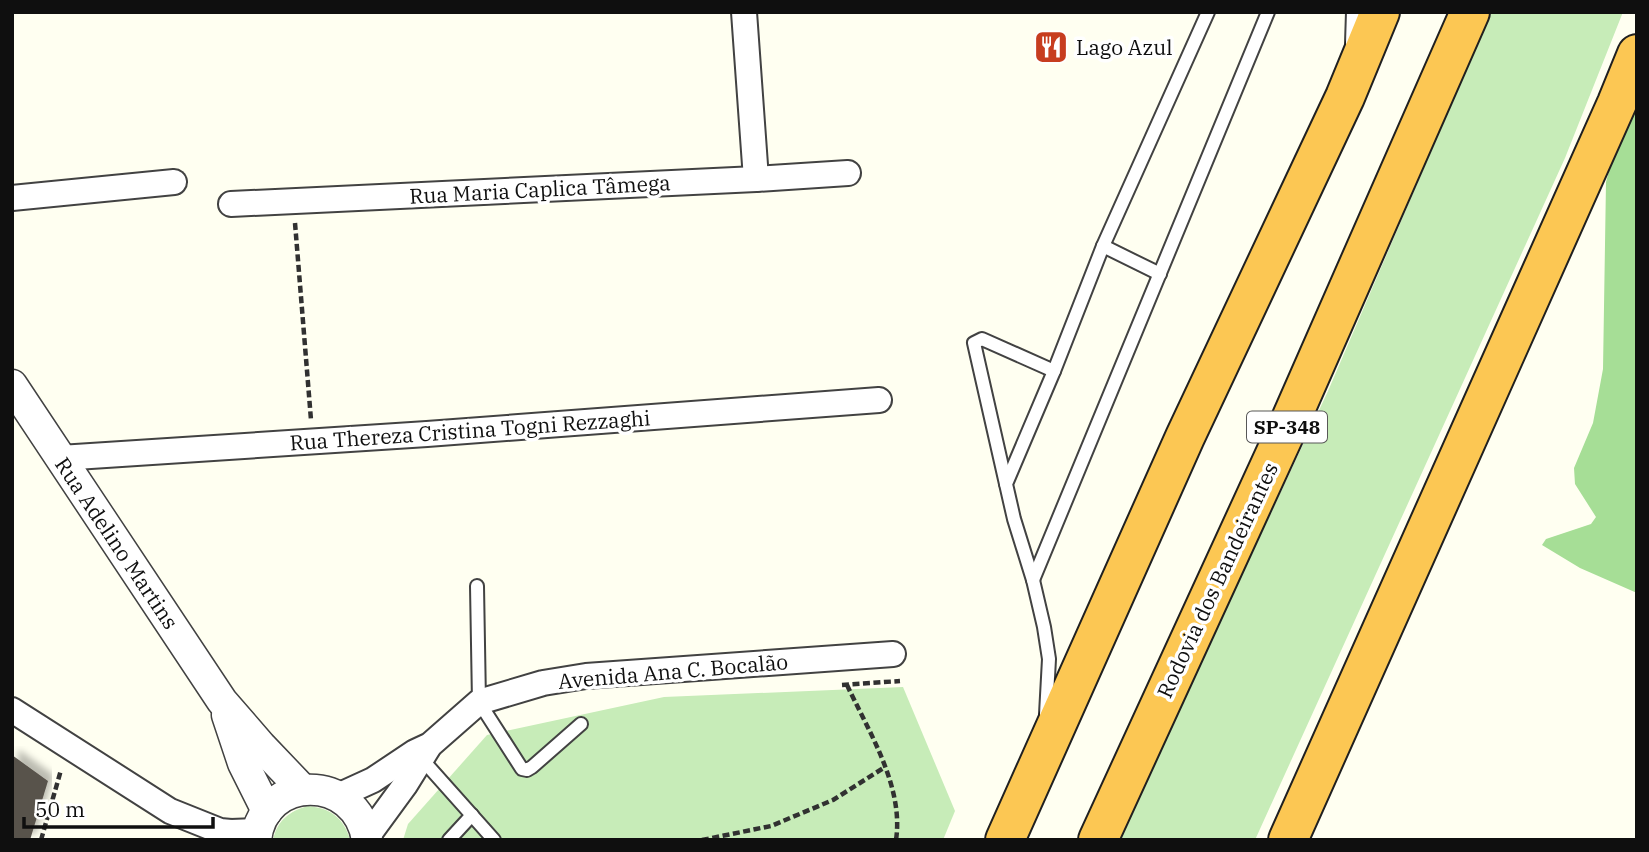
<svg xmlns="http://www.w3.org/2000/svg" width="1649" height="852" viewBox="0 0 1649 852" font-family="'IBM Plex Serif',serif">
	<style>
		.green { fill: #c7ecb8 }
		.forest { fill: #a6de96 }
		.building { fill: #58534b; filter: url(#shadow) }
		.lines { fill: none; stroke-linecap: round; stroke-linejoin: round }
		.service-casing { stroke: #424242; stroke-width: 16 }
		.minor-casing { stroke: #424242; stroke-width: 28 }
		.tertiary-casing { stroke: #424242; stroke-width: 33 }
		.motorway-casing { stroke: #202020; stroke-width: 42 }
		.path { stroke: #313131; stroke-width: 4.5; stroke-dasharray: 7 3.5; stroke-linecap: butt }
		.service { stroke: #fff; stroke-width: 12 }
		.minor { stroke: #fff; stroke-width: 24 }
		.tertiary { stroke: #fff; stroke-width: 30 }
		.motorway { stroke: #fcc753; stroke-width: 38 }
		.labels { text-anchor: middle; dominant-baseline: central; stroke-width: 7; stroke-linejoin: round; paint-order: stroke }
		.shield { fill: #fff; stroke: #575757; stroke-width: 2 }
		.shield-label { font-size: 19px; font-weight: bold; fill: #0f0f0f }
		.poi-label { font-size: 21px; fill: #0f0f0f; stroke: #fff; text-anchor: start }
		.street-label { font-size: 21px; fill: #0f0f0f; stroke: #fff }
	</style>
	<defs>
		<filter id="shadow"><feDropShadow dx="6" dy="-6" stdDeviation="3.5" flood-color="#0004"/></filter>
	</defs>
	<rect width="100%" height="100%" fill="#fffff1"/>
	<!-- green -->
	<g class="green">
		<polygon points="1491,12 1623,12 1565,158 1255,840 1118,840 1328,391"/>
		<polygon points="903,687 955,811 943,840 403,840 408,824 487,735 664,697"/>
		<path d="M308,806C330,808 344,818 350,840H273C277,820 290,811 308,806Z"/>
	</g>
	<!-- forest -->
	<polygon class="forest" points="1637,67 1637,593 1580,568 1542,545 1546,539 1591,524 1596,517 1575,484 1574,468 1593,423 1603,369 1606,182"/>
	<!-- building -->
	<polygon class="building" points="12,755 48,781 30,840 12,840"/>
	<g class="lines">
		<!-- service casing -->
		<g class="service-casing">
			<g id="service">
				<polyline points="1352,43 1353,12"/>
				<polyline points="1103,246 1160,274"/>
				<polyline points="1006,484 974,343 982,339 1054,371"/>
				<polyline points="1033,580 1268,12"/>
				<polyline points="477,586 479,702 522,769 527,770 532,767 581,724"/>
				<polyline points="1046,714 1049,659 1044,627 1033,580 1014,519 1006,484 1054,371 1103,246 1208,12"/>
				<polyline points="420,757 494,840"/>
				<polyline points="449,840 472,815"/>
			</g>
		</g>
		<!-- minor casing -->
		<g class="minor-casing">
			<g id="minor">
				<polyline points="744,12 756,179"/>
				<polyline points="12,198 174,182"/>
				<polyline points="231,204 756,179 848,173"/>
				<polyline points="60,458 427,434 879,400"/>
				<polyline points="12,710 170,811 220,831 231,832 257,831"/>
				<polyline points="338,796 373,780 415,752 430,745 479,702 543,683 586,676 893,654"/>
				<polyline points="367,837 405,785 428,748"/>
			</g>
		</g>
		<!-- tertiary casing -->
		<g class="tertiary-casing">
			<g id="tertiary">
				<polyline points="12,385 222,701 261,746 303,790"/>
				<polyline points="227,715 243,763 267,811"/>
				<path d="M256,840C263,773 357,773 367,840"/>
			</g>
		</g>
		<!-- motorway casing -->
		<g class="motorway-casing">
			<g id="motorway">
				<polyline points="1005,840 1185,437 1345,97 1380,12"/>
				<polyline points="1098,840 1284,435 1470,12"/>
				<polyline points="1288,840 1617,103 1637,54"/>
			</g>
		</g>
		<!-- path -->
		<g class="path">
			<polyline points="295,223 311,420"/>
			<polyline points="842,685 900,681"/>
			<path d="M847,685C869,732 904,787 896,840"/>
			<polyline points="41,840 61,770"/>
			<polyline points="702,840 771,826 833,800 885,767"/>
		</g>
		<!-- service -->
		<use href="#service" class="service"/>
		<!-- minor -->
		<use href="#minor" class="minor"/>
		<!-- tertiary -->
		<use href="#tertiary" class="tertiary"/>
		<!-- motorway -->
		<use href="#motorway" class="motorway"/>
	</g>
	<!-- icons -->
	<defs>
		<g id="restaurant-square" transform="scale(1.75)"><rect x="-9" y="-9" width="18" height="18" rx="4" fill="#c73d1f" stroke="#fff"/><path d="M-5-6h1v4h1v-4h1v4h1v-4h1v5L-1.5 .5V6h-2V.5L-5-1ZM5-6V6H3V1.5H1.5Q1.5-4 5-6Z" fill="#fff"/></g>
	</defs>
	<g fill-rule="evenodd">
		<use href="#restaurant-square" x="1051" y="47"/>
	</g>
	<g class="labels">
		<!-- shield labels -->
		<rect class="shield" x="1247" y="411.5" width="80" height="31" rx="5"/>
		<g class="shield-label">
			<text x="1287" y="427">SP-348</text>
		</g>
		<!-- poi labels -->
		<g class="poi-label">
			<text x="1076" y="47">Lago Azul</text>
		</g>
		<!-- street labels -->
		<g class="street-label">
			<text transform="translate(540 189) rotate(-3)">Rua Maria Caplica Tâmega</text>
			<text transform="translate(470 430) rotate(-4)">Rua Thereza Cristina Togni Rezzaghi</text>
			<text transform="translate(117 543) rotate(56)">Rua Adelino Martins</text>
			<text transform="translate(1217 580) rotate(-65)">Rodovia dos Bandeirantes</text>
			<text transform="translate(673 671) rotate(-5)">Avenida Ana C. Bocalão</text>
		</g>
	</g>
	<!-- border -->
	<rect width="1649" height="852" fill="none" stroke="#0f0f0f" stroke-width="28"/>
	<!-- scale -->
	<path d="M24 817v10h189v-10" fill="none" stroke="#0f0f0f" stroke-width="3.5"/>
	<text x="35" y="817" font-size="21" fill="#0f0f0f" stroke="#ffffff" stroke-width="5" paint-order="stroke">50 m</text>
</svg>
